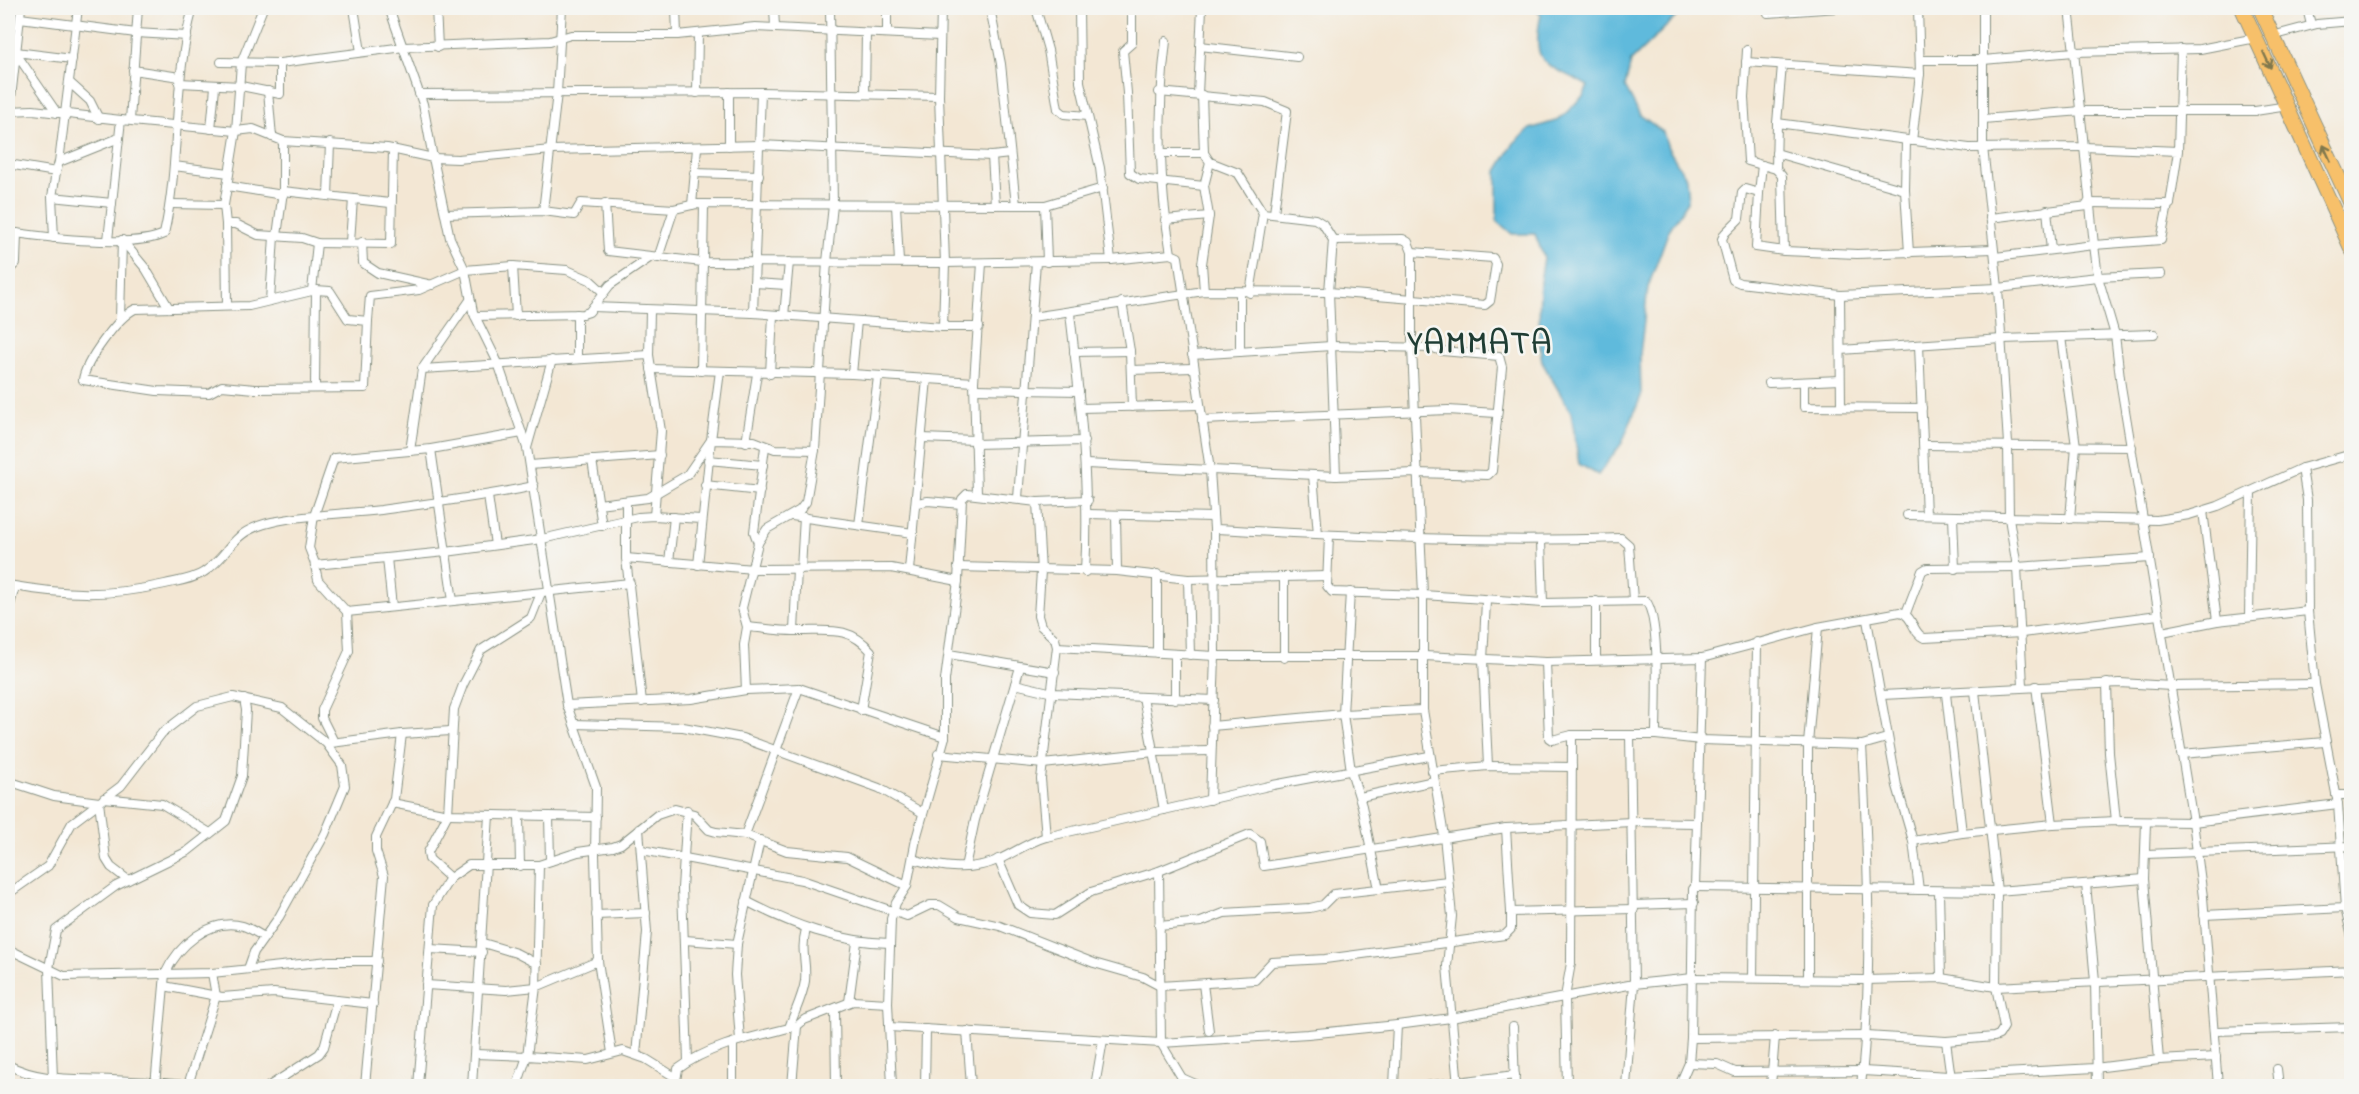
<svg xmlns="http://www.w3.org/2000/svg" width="2359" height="1094" viewBox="0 0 2359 1094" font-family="'Indie Flower',sans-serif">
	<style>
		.water { fill: #5ebadc; stroke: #3e7c88; stroke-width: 1.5 }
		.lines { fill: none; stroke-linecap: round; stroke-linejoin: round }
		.minor-casing { stroke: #899284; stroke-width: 10 }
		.trunk-casing { stroke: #899284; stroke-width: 16 }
		.minor { stroke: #fff; stroke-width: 8 }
		.trunk { stroke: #f7c06b; stroke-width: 14 }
		.oneway { stroke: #80784d }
		.labels { text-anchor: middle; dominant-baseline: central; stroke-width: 5; stroke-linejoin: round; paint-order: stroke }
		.district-label { font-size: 33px; font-weight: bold; letter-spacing: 1.5px; fill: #1f3d34; stroke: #f6f6f2 }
	</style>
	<rect width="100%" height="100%" fill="#f6f6f2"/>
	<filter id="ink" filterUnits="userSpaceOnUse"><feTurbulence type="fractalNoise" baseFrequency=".0167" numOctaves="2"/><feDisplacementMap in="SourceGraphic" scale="12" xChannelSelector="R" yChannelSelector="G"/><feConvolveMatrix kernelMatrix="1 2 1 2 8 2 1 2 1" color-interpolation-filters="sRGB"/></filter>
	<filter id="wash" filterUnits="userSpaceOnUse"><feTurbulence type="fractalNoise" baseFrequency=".008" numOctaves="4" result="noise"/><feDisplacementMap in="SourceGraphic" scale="24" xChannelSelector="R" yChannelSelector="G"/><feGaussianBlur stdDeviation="1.35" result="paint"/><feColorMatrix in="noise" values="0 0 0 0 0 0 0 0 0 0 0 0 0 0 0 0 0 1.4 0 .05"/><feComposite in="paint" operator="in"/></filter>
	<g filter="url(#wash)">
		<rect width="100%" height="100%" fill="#f3e7d4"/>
		<!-- water -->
		<path class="water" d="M1536,8H1695L1694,11L1677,16L1631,61L1625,87L1640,115L1663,132L1668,148L1686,178L1688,201L1669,230L1648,287L1640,354L1641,396L1622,443L1598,475L1579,464L1571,412L1542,362L1539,338L1540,282L1544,258L1535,234H1512L1497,221V171L1514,143L1530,129L1559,120L1584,95L1588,86C1549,63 1529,69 1541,15Z"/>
	</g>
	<g filter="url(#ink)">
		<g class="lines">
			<!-- minor casing -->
			<g class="minor-casing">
				<g id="minor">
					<polyline points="354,8 361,52"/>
					<polyline points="436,8 438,47"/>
					<polyline points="676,8 677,35"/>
					<polyline points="774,8 775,27"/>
					<polyline points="887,8 887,33"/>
					<polyline points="941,8 939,96 945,263 943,327 979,327"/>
					<polyline points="990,8 1001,64 1016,205"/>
					<polyline points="1036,8 1048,50 1058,109 1064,114 1087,116"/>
					<polyline points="1079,8 1080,82 1100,168 1111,260"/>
					<polyline points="1132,8 1132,43 1123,51 1127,93 1130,173 1139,179 1204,186"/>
					<polyline points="1983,8 1983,147 1998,288 2008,444 2009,518 2017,567 2023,686"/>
					<polyline points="2307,8 2311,25"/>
					<polyline points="1768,13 1838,8"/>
					<polyline points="20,18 136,33 187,36"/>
					<polyline points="2272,36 2317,24 2352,21"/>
					<path d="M1166,41C1157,113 1159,183 1171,254"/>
					<polyline points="1200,46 1297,57"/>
					<polyline points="1747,50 1744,98 1748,161 1776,169 1777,123 1969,148 2084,147 2074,52 2200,49 2256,38"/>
					<polyline points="8,51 72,59"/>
					<polyline points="15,52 57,113"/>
					<polyline points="1920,60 1983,60 2074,52 2069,8"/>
					<polyline points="221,62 280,63 404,47 550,41 571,35 677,35 755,27 940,36"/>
					<polyline points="1746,62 1920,74"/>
					<polyline points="133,70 180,77"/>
					<polyline points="69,82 90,101 99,119"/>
					<polyline points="179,83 241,86 280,94 280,63"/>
					<polyline points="268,91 272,137"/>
					<polyline points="1159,92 1265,102 1287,111 1274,213"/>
					<polyline points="697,93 698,33"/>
					<polyline points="419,94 761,92 939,96"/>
					<polyline points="865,94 866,33"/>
					<polyline points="1198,94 1202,8"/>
					<polyline points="1202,95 1204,153 1210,162 1204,186 1209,216 1202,264 1204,291"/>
					<polyline points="8,111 33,110 121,120"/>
					<polyline points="1983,119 2082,111 2255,111 2288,106"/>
					<polyline points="130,120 138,8"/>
					<polyline points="1777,123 1782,65"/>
					<polyline points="8,125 21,8"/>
					<polyline points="211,129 215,87"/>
					<polyline points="1906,140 1905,190 1909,253"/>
					<polyline points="1912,141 1920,74 1918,8"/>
					<polyline points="729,146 729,92"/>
					<polyline points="2178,151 2170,204 2168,205 2161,240 2094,245 2084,147 2178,151 2181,49"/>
					<polyline points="1160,153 1204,153"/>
					<polyline points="1776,153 1905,190"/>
					<polyline points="992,156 995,205"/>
					<polyline points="59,162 78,8"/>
					<polyline points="1210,162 1238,173 1263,213 1250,293"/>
					<polyline points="8,164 56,172 59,162 119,138 121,120 236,131 253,129 283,141 387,148 433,158 423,104 389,8"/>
					<polyline points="1762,165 1759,193 1745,189 1742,192 1739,219 1725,233 1722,239 1733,280 1740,283 1840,295 1998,288 2098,277 2115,335 2121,386 2193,822 2203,897 2218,1086"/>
					<polyline points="174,166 229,173"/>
					<polyline points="694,173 759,175"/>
					<polyline points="227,186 283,195"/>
					<polyline points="283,191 390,203"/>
					<polyline points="1759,193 1756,247 1784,251 1782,176 1776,169"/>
					<polyline points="328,196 330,143"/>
					<polyline points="52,197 112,203"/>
					<polyline points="605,203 608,251 702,262 945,263 1111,260 1171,254 1178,257 1210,470 1214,529 1215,656 1210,800"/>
					<polyline points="2088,203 2170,204"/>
					<polyline points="171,204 224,205 226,224 236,224 258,235 302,238 317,243 391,244 393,149"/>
					<polyline points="224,205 236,131 241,63 263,8"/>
					<polyline points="692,205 697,148"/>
					<polyline points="896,205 899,262"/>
					<polyline points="1045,205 1047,262"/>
					<polyline points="2047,210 2051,250"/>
					<polyline points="543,211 557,93 562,8"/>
					<polyline points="1263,213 1315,219 1323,224 1333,240 1329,292 1336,476"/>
					<polyline points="445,214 543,211 574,215 581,203 674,209 696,204 1045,205 1103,188"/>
					<polyline points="1990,218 2088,206"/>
					<polyline points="1165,220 1209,216"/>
					<polyline points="226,224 227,306"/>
					<path d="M8,232C45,237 132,249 164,234C181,160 172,82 193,8"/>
					<polyline points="277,236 283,191 283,141"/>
					<polyline points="54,238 52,197 56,172"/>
					<polyline points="108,240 119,138"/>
					<polyline points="122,240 146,269 169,308"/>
					<polyline points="1333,240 1403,239 1408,242 1412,252 1412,348 1423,595 1423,710 1444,836 1452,916 1447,966 1458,1086"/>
					<polyline points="350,242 353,199"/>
					<polyline points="362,242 363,263 378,273 432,285"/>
					<polyline points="1784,251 1857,254 1993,249"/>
					<polyline points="1995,257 2094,245 2098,277 2161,274"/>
					<polyline points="658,258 674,209"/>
					<polyline points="513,266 516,316"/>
					<polyline points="8,271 16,263 17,233"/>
					<polyline points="754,283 786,285"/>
					<polyline points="312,291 317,243"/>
					<polyline points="1840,295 1841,407"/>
					<polyline points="270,301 274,236"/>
					<polyline points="1122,302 1130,351 1132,407"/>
					<polyline points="593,307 753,313 943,327"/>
					<polyline points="650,311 649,355 661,431 654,516"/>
					<polyline points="753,313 761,92"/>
					<path d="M1070,313C1080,400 1090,484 1085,572"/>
					<polyline points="475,316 583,314 589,312 610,285 651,257"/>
					<polyline points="784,316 789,262"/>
					<polyline points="1032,317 1204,291 1329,292 1485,305 1490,301 1496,264 1493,258 1412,252"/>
					<polyline points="120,319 122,240"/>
					<path d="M368,321L365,388L255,389L222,386L209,393L157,391L83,380C85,362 118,317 135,309L249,306L316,290L330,291L348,319L368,321L370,296L419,290L465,270L513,266L567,270L590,280L603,292"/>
					<polyline points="2061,337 2076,446 2070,519"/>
					<polyline points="1919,345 1926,515"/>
					<polyline points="1841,350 2002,339 2154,334"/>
					<polyline points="1074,352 1130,351"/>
					<polyline points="1240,352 1240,293"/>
					<polyline points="577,359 577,314"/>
					<polyline points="422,369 649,355"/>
					<polyline points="651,369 852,374 974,382"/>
					<polyline points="1131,370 1193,368"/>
					<polyline points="701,371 704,205"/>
					<polyline points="770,374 773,315"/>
					<polyline points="852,374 857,321"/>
					<polyline points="1804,382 1804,407 1922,408"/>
					<polyline points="1769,383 1840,380"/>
					<polyline points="315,387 316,290"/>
					<polyline points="975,389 1079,391"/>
					<polyline points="1081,408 1199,405"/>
					<polyline points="1202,420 1448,410 1496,413"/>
					<polyline points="922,438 975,440"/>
					<polyline points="746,442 757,374"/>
					<polyline points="975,444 1084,441"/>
					<polyline points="1924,445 2132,447"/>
					<polyline points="527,448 552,360"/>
					<polyline points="431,449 453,601"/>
					<polyline points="410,451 422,369 470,300"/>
					<polyline points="592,460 602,526"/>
					<polyline points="708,460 763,465"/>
					<polyline points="1086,464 1336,476 1416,473 1488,475 1492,471 1502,367 1499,356 1442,351 1433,348 1331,346 1192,355"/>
					<polyline points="530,465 660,455"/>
					<polyline points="2302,468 2307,500 2308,611 2315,684 2338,804 2345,908 2352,937"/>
					<polyline points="1313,475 1318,534"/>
					<polyline points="705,485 760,491"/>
					<polyline points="977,494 974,382 982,263"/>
					<polyline points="488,496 495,545"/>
					<polyline points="1018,498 1036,262"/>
					<polyline points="626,501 626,558 642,702"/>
					<polyline points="1037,502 1041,571 1038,616 1041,626 1055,639 1057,647 1041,779 1046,837"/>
					<polyline points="917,503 928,501 961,504"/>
					<polyline points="598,504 648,498 687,475 711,440 720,371"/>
					<polyline points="2203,511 2217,621"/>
					<polyline points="1088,514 1213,517"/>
					<polyline points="1116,515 1117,571"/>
					<polyline points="1907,515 2157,520 2189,515 2218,506 2302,468 2352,454"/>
					<polyline points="792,516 913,533"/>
					<polyline points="1953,516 1955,569"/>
					<polyline points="859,525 878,377"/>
					<path d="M1214,529C1350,536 1485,543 1621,538L1629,545L1633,600"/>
					<path d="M1329,535L1327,586L1332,592L1423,595L1543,603L1646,601C1661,620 1656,707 1656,735H1630"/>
					<polyline points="1541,541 1543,603"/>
					<polyline points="758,543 754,532 765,447"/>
					<polyline points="387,558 392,607"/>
					<polyline points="626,558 753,569 891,568 958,581"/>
					<polyline points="669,562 674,517"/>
					<polyline points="315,565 446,552 542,539 638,517 654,516 701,519"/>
					<polyline points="698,565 711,440 754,441 775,449 815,450"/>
					<polyline points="958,567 1117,571 1188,579 1327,576"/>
					<polyline points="801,569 804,517"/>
					<polyline points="909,570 927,379"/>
					<polyline points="1284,577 1284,658"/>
					<polyline points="1188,579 1190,655"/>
					<path d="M8,585C64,595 109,597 165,584C178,581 194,579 204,572C234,552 228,532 272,522C308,514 345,514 381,510C432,503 483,497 534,486"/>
					<polyline points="1350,592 1343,714 1351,771 1362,806 1379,889"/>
					<polyline points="1486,601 1483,660 1488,766"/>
					<polyline points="8,612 15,587"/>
					<polyline points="347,612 630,583"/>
					<polyline points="1906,613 1922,571 1927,568 2017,567 2150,558"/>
					<polyline points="2249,617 2251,491"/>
					<polyline points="1867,620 1897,786 1913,841 1919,890"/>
					<path d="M747,627C762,628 778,631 794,631C825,632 848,624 871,651L861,710"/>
					<polyline points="794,631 797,569"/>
					<polyline points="2162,632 2217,621 2308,611"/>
					<polyline points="1057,647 1215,656 1424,656 1546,662 1702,658 1695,887 1693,889 1691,1038 1689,1063 1679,1086"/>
					<polyline points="1157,653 1157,574"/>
					<polyline points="949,654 1055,672"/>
					<path d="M1702,658L1818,627L1900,612C1914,616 1912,633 1924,638L2022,633L2158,615"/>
					<polyline points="1596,660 1596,601"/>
					<polyline points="1546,662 1549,738 1552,740 1572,735 1630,735 1634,984 1626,1086"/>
					<polyline points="2107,683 2109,753 2116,821"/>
					<polyline points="1015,684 1053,693 1214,700"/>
					<polyline points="2036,686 2053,824"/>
					<polyline points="746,690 744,645 747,627 742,608 758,543 767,529 800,510 806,502 815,450 827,262 833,205 830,8"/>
					<polyline points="1946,694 1962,833"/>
					<polyline points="1882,695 2120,683 2171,686 2315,684"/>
					<polyline points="1143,697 1164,810"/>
					<polyline points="1175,699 1175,654"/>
					<polyline points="567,705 691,699 746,690 799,688 945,737"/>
					<polyline points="574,724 683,727 742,738 879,788 923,813"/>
					<polyline points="1212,726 1343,714 1423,710"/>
					<polyline points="1656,735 1701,740 1862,745 1887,738"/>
					<polyline points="334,742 322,718 322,710 349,651 347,612 318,580 314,561 309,548 314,516 334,458 431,449 522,433"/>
					<polyline points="331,743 402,734 451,731"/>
					<polyline points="938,754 1043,764 1154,752 1211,751"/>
					<polyline points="2181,754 2325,742"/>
					<polyline points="1432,771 1488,766 1572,767"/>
					<polyline points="8,781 54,796 99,802 106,859 111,867 128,880"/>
					<polyline points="2336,795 2352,795"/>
					<polyline points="1360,797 1434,781"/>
					<polyline points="104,798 162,804 210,833"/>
					<polyline points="392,803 448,814 596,817"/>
					<polyline points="687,810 682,888 688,1061"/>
					<polyline points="519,816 520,866"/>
					<polyline points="549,816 550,861"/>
					<polyline points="2146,822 2144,879 2159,1060"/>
					<polyline points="1506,828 1511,912"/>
					<polyline points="745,835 799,688"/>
					<polyline points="1913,841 1962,833 2053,824 2116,821 2193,822 2338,804"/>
					<polyline points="642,850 802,880 907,916 930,905 939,905 959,917 1000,926 1094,963 1143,977 1160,986 1255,980 1272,962 1325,959 1505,935 1511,929 1511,912 1634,909"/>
					<polyline points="2146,854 2352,846"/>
					<path d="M913,859C942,868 971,872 1000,859C1015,852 1029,842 1046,837L1273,785L1429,756"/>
					<polyline points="998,859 1018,905 1030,913 1055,915 1091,892 1159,871 1250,834 1260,841 1264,866 1506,828 1632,822 1697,823"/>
					<polyline points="965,867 975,820 1020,667"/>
					<polyline points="1159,871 1161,1043 1182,1078 1183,1086"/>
					<polyline points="450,878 429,859 428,852 448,814 454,709 463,685 481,650 531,618 541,593"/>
					<polyline points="2086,884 2095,981 2097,1086"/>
					<polyline points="1695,887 1997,891 2144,879"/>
					<polyline points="1939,891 1941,978"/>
					<polyline points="8,894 48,866 72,823 121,786 162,733 197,706 233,697 282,708 326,743 342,765 345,786 325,834 279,917 254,952 248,969"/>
					<path d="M746,901C792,925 838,942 890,943"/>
					<polyline points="1634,905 1694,903"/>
					<polyline points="596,915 646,913"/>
					<polyline points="2204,915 2345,908"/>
					<polyline points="1159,926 1201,922 1224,913 1310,908 1323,905 1334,894 1448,881"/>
					<polyline points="685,940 737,944"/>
					<polyline points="483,943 516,953 537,964"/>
					<polyline points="8,949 64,976 212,973 329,961 377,961"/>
					<polyline points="430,949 482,952"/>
					<polyline points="1753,978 1757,642"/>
					<polyline points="1808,979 1808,744 1818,627"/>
					<polyline points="1203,984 1209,1031"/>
					<polyline points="426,985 506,990 536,987 598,961"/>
					<polyline points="164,986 222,997 274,993 373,1004"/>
					<polyline points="849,1002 857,942"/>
					<polyline points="835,1010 836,1086"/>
					<polyline points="889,1027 1161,1043 1308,1034 1397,1025 1451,1018 1634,984 1693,978 1866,980 1941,978 1996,987 2352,970"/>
					<polyline points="1513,1027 1515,1086"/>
					<path d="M789,1028C794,1013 803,996 805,981C807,960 800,953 806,929"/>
					<polyline points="967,1031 971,1086"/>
					<polyline points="2215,1031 2352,1027"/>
					<polyline points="1691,1038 1867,1036 1946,1041 1994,1037 1999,1035 2004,1027 1996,987 1997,891 1975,691"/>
					<polyline points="740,1040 735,975 737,944 760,840"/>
					<polyline points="1946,1041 1952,1086"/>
					<polyline points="612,1053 598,961 595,855 596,787 567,705 527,448 498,363 473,312 465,270 450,238 433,158 458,159 551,150 760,145 992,156 1010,154"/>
					<polyline points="475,1054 527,1056 536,987 539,865"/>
					<polyline points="636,1055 647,932 639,829"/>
					<polyline points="1689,1063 1717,1064 1735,1072 1863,1071 1949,1076 2095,1068 2159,1060 2216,1057"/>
					<path d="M8,1065C41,1082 75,1078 112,1080C141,1081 170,1083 199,1086"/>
					<polyline points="2277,1069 2279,1086"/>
					<polyline points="1182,1078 1200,1086"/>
					<polyline points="53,1079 49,968 56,930 116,886 188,851 226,821 242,776 246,710 244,699"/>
					<polyline points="188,1085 216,996 212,973"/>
					<path d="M155,1086L165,974C178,946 209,917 243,926C250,928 257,933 264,937"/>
					<polyline points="269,1086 319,1054 324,1047 337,1000"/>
					<polyline points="365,1086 384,876 376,851 376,837 394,799 402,734"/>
					<polyline points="418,1086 433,905 450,878 469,865 539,865 578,852 613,847 621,844 657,815 675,809 694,814 709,830 716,832 745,835 787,851 847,857 907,886"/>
					<polyline points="472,1086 489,815"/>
					<polyline points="517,1086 527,1056 588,1060 623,1051 646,1059 675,1077"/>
					<path d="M675,1086L678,1069C711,1044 758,1036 797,1026L804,1020L853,1001L888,1003"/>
					<polyline points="733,1086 733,1043"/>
					<polyline points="792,1086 797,1026"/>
					<polyline points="892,1086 888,1003 891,919 896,903 907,886 916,839 945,737 945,680 958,581 962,499 967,494 1037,502 1088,500"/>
					<polyline points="925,1086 926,1029"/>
					<polyline points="1095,1086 1103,1040"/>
					<polyline points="1394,1086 1397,1025"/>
					<polyline points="1425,1086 1515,1075"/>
					<polyline points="1567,1086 1565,997 1571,963 1572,735"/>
					<polyline points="1771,1086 1775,1036"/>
					<path d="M1861,1086C1873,973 1868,859 1862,745"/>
				</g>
			</g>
			<!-- trunk casing -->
			<g class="trunk-casing">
				<g id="trunk">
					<polyline points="2242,8 2352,250"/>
					<polyline points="2260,8 2352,206"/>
				</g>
			</g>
			<!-- minor -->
			<use href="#minor" class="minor"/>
			<!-- trunk -->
			<use href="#trunk" class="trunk"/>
		</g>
		<!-- one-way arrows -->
		<defs><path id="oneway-shaft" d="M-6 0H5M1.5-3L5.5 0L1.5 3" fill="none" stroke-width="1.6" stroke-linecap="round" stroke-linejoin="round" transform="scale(1.5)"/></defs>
		<g class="oneway">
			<use href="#oneway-shaft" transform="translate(2267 60) rotate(65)"/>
			<use href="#oneway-shaft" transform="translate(2327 153) rotate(-114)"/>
		</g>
	</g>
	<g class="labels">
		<!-- district labels -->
		<g class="district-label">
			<text x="1480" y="345">YAMMATA</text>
		</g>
	</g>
	<!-- margin -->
	<rect width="2359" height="1094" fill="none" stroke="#f6f6f2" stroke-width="30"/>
</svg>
